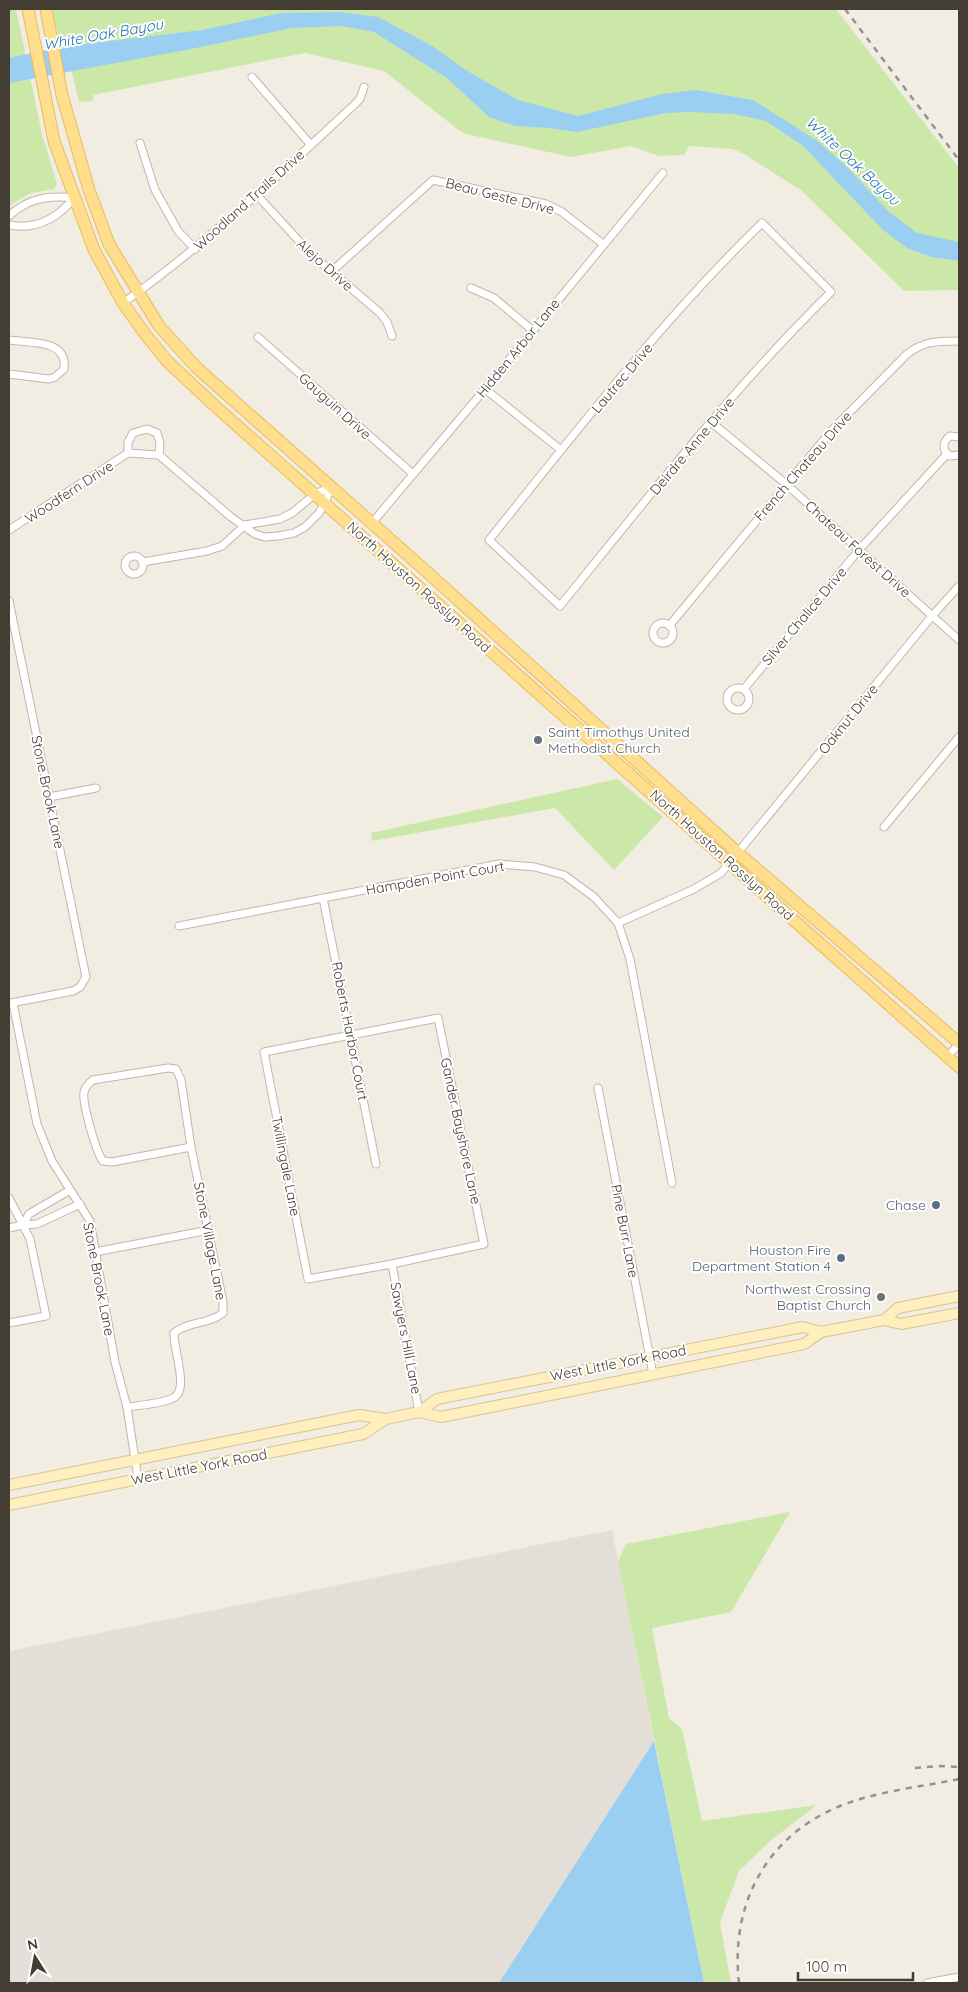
<svg xmlns="http://www.w3.org/2000/svg" width="968" height="1992" viewBox="0 0 968 1992" font-family="Quicksand,sans-serif">
	<style>
		.industrial { fill: #e4ded8 }
		.green { fill: #cce8a9 }
		.water { fill: #9bcff2 }
		.lines { fill: none; stroke-linecap: round; stroke-linejoin: round }
		.street-casing { stroke: #c0b8a8; stroke-width: 9 }
		.secondary-casing { stroke: #d7c492; stroke-width: 12 }
		.primary-casing { stroke: #e7bd5b; stroke-width: 13 }
		.street { stroke: #fff; stroke-width: 7 }
		.secondary { stroke: #ffefbf; stroke-width: 10 }
		.primary { stroke: #ffde8e; stroke-width: 11 }
		.rail { stroke: #939393; stroke-width: 2.5; stroke-dasharray: 6 6; stroke-linecap: butt }
		.worship-dot { fill: #6b7280; stroke: #fff; stroke-width: 2 }
		.service-dot { fill: #5c6f8a; stroke: #fff; stroke-width: 2 }
		.labels { text-anchor: middle; dominant-baseline: central; stroke-width: 4; stroke-linejoin: round; paint-order: stroke }
		.street-label { font-size: 14px; fill: #443d33; stroke: #fff }
		.worship-label { font-size: 14px; fill: #5b616d; stroke: #fff; text-anchor: start }
		.service-label { font-size: 14px; fill: #4e5e75; stroke: #fff; text-anchor: end }
		.water-label { font-size: 15px; font-style: italic; fill: #2979b2; stroke: #fff }
	</style>
	<rect width="100%" height="100%" fill="#f2ede2"/>
	<!-- industrial -->
	<polygon class="industrial" points="612,1530 654,1741 499,1983 9,1983 9,1651"/>
	<!-- green -->
	<g class="green">
		<polygon points="9,9 16,9 42,134 57,184 54,189 31,193 9,206"/>
		<polygon points="52,9 836,9 959,168 959,290 904,291 802,191 744,154 733,149 689,146 684,155 659,156 631,146 571,157 466,134 461,132 384,71 305,53 93,95 93,101 79,102 64,40 59,39"/>
		<polygon points="617,779 663,817 614,870 555,808 372,841 371,833"/>
		<polygon points="790,1512 731,1612 652,1628 669,1718 682,1729 702,1821 817,1805 770,1841 739,1871 720,1922 731,1983 704,1983 618,1562 626,1544"/>
	</g>
	<!-- water -->
	<g class="water">
		<polygon points="341,12 378,17 434,47 464,69 518,100 578,116 662,94 696,90 753,100 816,140 846,166 888,211 917,233 959,242 959,261 931,257 907,248 883,230 803,146 766,121 734,114 690,112 666,113 577,132 549,128 515,126 489,117 448,79 374,32 342,26 292,28 191,49 9,83 9,58 60,47 202,30 281,13"/>
		<polygon points="654,1741 704,1983 499,1983"/>
	</g>
	<g class="lines">
		<!-- street casing -->
		<g class="street-casing">
			<g id="street">
				<polyline points="252,77 311,145"/>
				<polyline points="140,143 155,190 178,231 195,249"/>
				<polyline points="256,194 309,252 380,313 387,322 392,336"/>
				<path d="M9,216C28,198 49,195 74,198C57,219 36,230 9,225"/>
				<path d="M762,223L831,292C732,389 647,499 560,606L489,540C576,432 662,320 762,223Z"/>
				<polyline points="331,272 433,180 546,204 562,212 603,244"/>
				<polyline points="471,288 494,298 532,330"/>
				<path d="M123,303C206,244 280,174 354,105L360,99L364,87"/>
				<polyline points="258,337 413,474"/>
				<path d="M9,340C30,343 68,339 64,369L55,377L49,379L9,374"/>
				<polyline points="485,389 561,450"/>
				<polyline points="711,422 786,484 959,640"/>
				<path d="M959,437L950,436C942,442 942,451 950,456L959,455"/>
				<polyline points="128,453 128,442 133,433 147,429 157,433 160,443 159,455"/>
				<polyline points="372,523 485,389 663,173"/>
				<polyline points="245,525 280,519 292,513 315,494 331,487"/>
				<polyline points="9,530 128,453 159,455 231,517 255,534 265,537 278,536 294,533 305,527 319,513 325,503 331,487"/>
				<circle cx="134" cy="565" r="9"/>
				<polyline points="143,562 207,551 222,546 245,525"/>
				<polyline points="9,601 86,977 80,987 73,991 11,1003"/>
				<circle cx="663" cy="633" r="10"/>
				<path d="M669,626L832,430L907,354C924,341 938,341 959,341"/>
				<circle cx="738" cy="699" r="11"/>
				<polyline points="744,689 858,551 947,454"/>
				<polyline points="49,797 96,788"/>
				<polyline points="884,827 959,737"/>
				<polyline points="323,898 376,1164"/>
				<polyline points="618,923 694,889 721,873 932,616 959,586"/>
				<polyline points="179,926 499,864 535,867 564,875 594,897 618,923 630,959 672,1183"/>
				<polyline points="13,1003 37,1124 52,1161 90,1221 115,1362 127,1407 138,1479"/>
				<polygon points="438,1018 484,1244 392,1264 308,1279 264,1052"/>
				<polyline points="947,1057 959,1044"/>
				<polyline points="598,1088 653,1374"/>
				<polyline points="9,1198 30,1239 46,1316 9,1323"/>
				<polyline points="23,1225 29,1214 70,1190"/>
				<polyline points="9,1228 23,1225 37,1224 80,1204"/>
				<polyline points="95,1252 209,1230"/>
				<polyline points="392,1264 419,1412"/>
				<path d="M127,1407C140,1405 161,1404 173,1398C190,1391 173,1349 174,1333C188,1321 208,1325 223,1313V1302L191,1147L181,1080L176,1069L168,1068L93,1080C88,1084 86,1086 84,1092C82,1103 96,1152 103,1161L112,1162L191,1147"/>
				<polyline points="927,1983 959,1977"/>
			</g>
		</g>
		<!-- secondary casing -->
		<g class="secondary-casing">
			<g id="secondary">
				<polyline points="884,1320 898,1308 959,1296"/>
				<polyline points="419,1412 441,1417 804,1344 821,1332 884,1320 901,1324 959,1313"/>
				<polyline points="9,1485 359,1415 386,1419 409,1414 419,1412 437,1399 803,1327 821,1332"/>
				<polyline points="9,1505 363,1434 386,1419"/>
			</g>
		</g>
		<!-- primary casing -->
		<g class="primary-casing">
			<g id="primary">
				<polyline points="28,9 54,141 94,250 123,303 145,334 167,361 215,406 959,1067"/>
				<polyline points="46,9 62,95 89,190 109,244 159,326 197,368 427,572 737,852 959,1043"/>
			</g>
		</g>
		<!-- street -->
		<use href="#street" class="street"/>
		<!-- secondary -->
		<use href="#secondary" class="secondary"/>
		<!-- primary -->
		<use href="#primary" class="primary"/>
		<!-- rail -->
		<g class="rail">
			<polyline points="845,9 959,160"/>
			<polyline points="915,1768 939,1766 959,1767"/>
			<path d="M739,1983C730,1905 766,1836 840,1806C878,1791 920,1787 959,1779"/>
		</g>
	</g>
	<!-- markers -->
	<g class="worship-dot">
		<circle cx="538" cy="740" r="5"/>
		<circle cx="881" cy="1297" r="5"/>
	</g>
	<g class="service-dot">
		<circle cx="936" cy="1205" r="5"/>
		<circle cx="841" cy="1258" r="5"/>
	</g>
	<g class="labels">
		<!-- street labels -->
		<g class="street-label">
			<text transform="translate(500 196) rotate(14)">Beau Geste Drive</text>
			<text transform="translate(249 200) rotate(-42)">Woodland Trails Drive</text>
			<text transform="translate(325 265) rotate(42)">Alejo Drive</text>
			<text transform="translate(518 348) rotate(-51)">Hidden Arbor Lane</text>
			<text transform="translate(622 378) rotate(-50)">Lautrec Drive</text>
			<text transform="translate(335 406) rotate(42)">Gauguin Drive</text>
			<text transform="translate(692 446) rotate(-50)">Deirdre Anne Drive</text>
			<text transform="translate(803 466) rotate(-49)">French Chateau Drive</text>
			<text transform="translate(69 492) rotate(-33)">Woodfern Drive</text>
			<text transform="translate(858 549) rotate(42)">Chateau Forest Drive</text>
			<text transform="translate(419 587) rotate(42)">North Houston Rosslyn Road</text>
			<text transform="translate(804 616) rotate(-50)">Silver Chalice Drive</text>
			<text transform="translate(848 719) rotate(-51)">Oaknut Drive</text>
			<text transform="translate(48 792) rotate(78)">Stone Brook Lane</text>
			<text transform="translate(722 855) rotate(42)">North Houston Rosslyn Road</text>
			<text transform="translate(435 878) rotate(-10)">Hampden Point Court</text>
			<text transform="translate(350 1031) rotate(79)">Roberts Harbor Court</text>
			<text transform="translate(461 1131) rotate(78)">Gander Bayshore Lane</text>
			<text transform="translate(286 1166) rotate(79)">Twillingale Lane</text>
			<text transform="translate(625 1231) rotate(79)">Pine Burr Lane</text>
			<text transform="translate(210 1241) rotate(79)">Stone Village Lane</text>
			<text transform="translate(99 1279) rotate(79)">Stone Brook Lane</text>
			<text transform="translate(406 1338) rotate(79)">Sawyers Hill Lane</text>
			<text transform="translate(618 1363) rotate(-11)">West Little York Road</text>
			<text transform="translate(199 1467) rotate(-11)">West Little York Road</text>
		</g>
		<!-- worship labels -->
		<g class="worship-label">
			<text x="548" y="732">Saint Timothys United<tspan x="548" dy="16">Methodist Church</tspan></text>
			<text x="871" y="1289" text-anchor="end">Northwest Crossing<tspan x="871" dy="16">Baptist Church</tspan></text>
		</g>
		<!-- service labels -->
		<g class="service-label">
			<text x="926" y="1205">Chase</text>
			<text x="831" y="1250">Houston Fire<tspan x="831" dy="16">Department Station 4</tspan></text>
		</g>
		<!-- water labels -->
		<g class="water-label">
			<text transform="translate(103 34) rotate(-10)">White Oak Bayou</text>
			<text transform="translate(853 161) rotate(43)">White Oak Bayou</text>
		</g>
	</g>
	<!-- border -->
	<rect width="968" height="1992" fill="none" stroke="#443d33" stroke-width="20"/>
	<!-- north arrow -->
	<g transform="translate(35 1957) rotate(349)" stroke="#ffffff" stroke-width="4" paint-order="stroke">
	<path d="M0-4L9 19L0 12L-9 19Z" fill="#443d33"/>
	<text y="-8" font-size="14" font-weight="bold" text-anchor="middle" fill="#443d33">N</text>
	</g>
	<!-- scale -->
	<path d="M798 1972v8h115v-8" fill="none" stroke="#443d33" stroke-width="2.5"/>
	<text x="806" y="1972" font-size="15" fill="#443d33" stroke="#ffffff" stroke-width="4" paint-order="stroke">100 m</text>
</svg>
